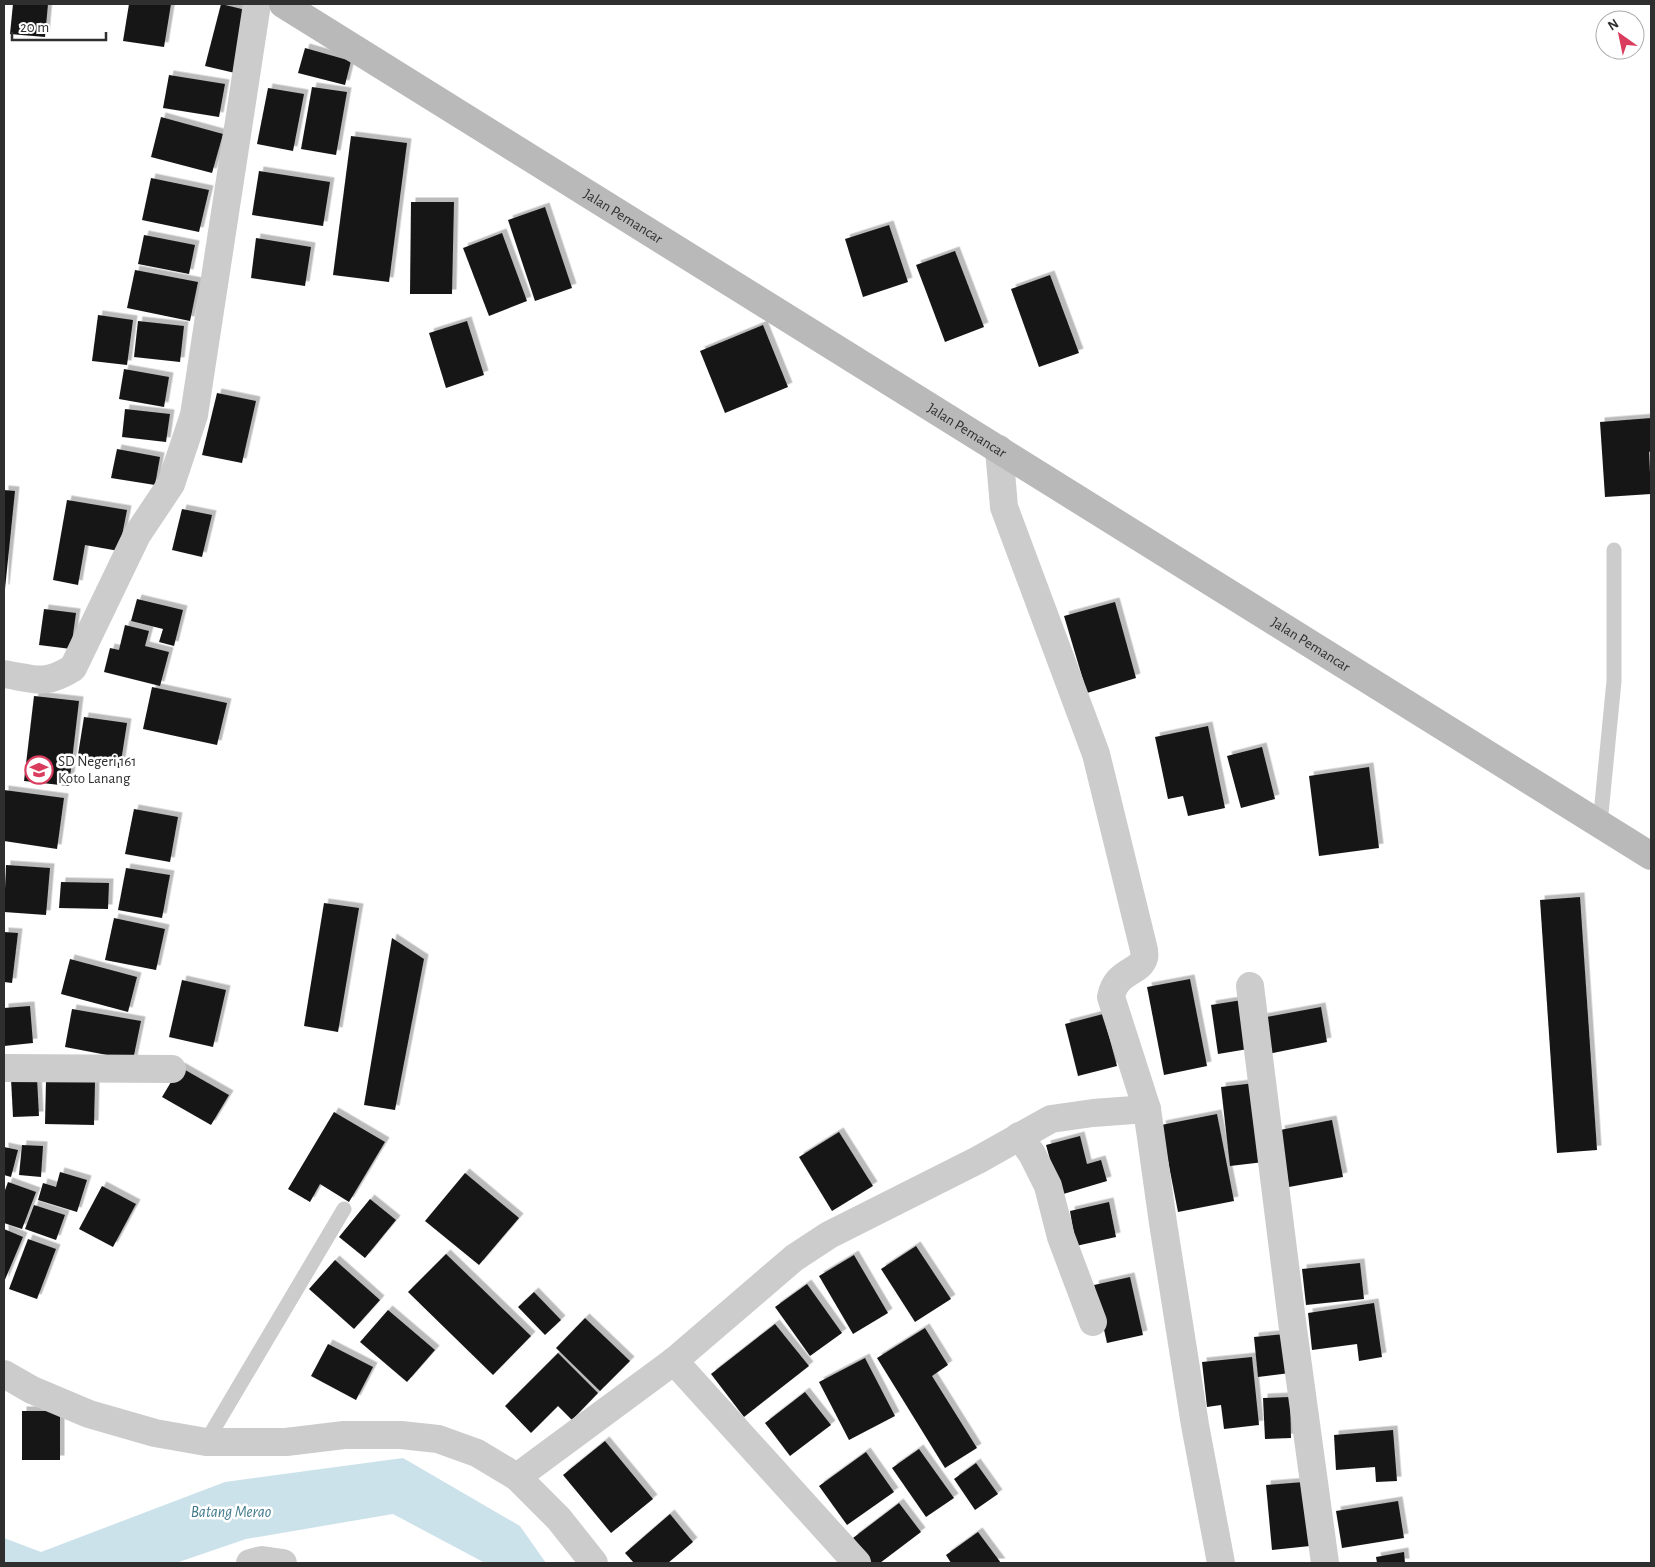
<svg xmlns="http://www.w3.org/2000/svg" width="1655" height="1567" viewBox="0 0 1655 1567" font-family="'Alegreya Sans',sans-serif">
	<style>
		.water { fill: #cbe2ea }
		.building { fill: #161616; filter: url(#shadow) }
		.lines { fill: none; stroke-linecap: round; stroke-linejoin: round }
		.service { stroke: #ccc; stroke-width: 15 }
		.minor { stroke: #ccc; stroke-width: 28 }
		.secondary { stroke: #b9b9b9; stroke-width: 28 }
		.labels { text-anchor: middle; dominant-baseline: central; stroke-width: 5; stroke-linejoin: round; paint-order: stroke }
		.street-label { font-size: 15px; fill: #2f2f2f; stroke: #fff }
		.poi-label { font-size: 15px; fill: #2f2f2f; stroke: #fff; text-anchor: start }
		.water-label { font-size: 16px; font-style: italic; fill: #41798c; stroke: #fff }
	</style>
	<defs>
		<filter id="shadow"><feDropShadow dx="4.5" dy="-4.5" stdDeviation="0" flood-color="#0004"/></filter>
	</defs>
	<rect width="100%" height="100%" fill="#fff"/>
	<!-- water -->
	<polygon class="water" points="403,1458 520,1526 546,1563 485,1563 393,1514 246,1539 176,1563 4,1563 4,1538 41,1552 225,1482"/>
	<!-- building -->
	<g class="building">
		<polygon points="13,4 48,4 45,37 10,34"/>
		<polygon points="129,4 171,4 164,47 123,41"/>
		<polygon points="221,4 250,11 235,73 205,66"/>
		<polygon points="305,48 351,61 345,85 298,73"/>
		<polygon points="169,75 225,84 219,117 163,108"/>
		<polygon points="312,87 347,92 336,155 301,149"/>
		<polygon points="268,88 304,94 293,151 257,144"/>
		<polygon points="161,117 223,134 212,173 151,157"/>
		<polygon points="351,136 407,143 389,282 333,275"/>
		<polygon points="259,171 330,182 323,226 252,215"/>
		<polygon points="151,178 209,190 199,232 142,220"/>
		<polygon points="411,202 454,202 452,294 410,294"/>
		<polygon points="545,207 572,288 535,301 508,220"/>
		<polygon points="889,225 908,282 863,297 845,239"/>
		<polygon points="502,233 527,301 489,316 463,248"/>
		<polygon points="144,235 195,245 189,274 138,264"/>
		<polygon points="256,238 311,247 305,286 251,278"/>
		<polygon points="955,251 984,327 945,342 916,265"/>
		<polygon points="135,270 198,282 190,321 127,308"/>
		<polygon points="1050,275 1079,353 1039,367 1011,289"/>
		<polygon points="98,315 133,320 127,365 92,361"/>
		<polygon points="138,321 184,326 180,362 134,357"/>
		<polygon points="467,321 484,375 446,388 429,333"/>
		<polygon points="763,325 788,387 725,413 700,351"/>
		<polygon points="124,369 169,377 164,407 119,399"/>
		<polygon points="217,393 256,401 242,463 202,455"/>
		<polygon points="125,409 170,414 166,442 122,437"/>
		<polygon points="1651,418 1651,451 1649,452 1651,494 1605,497 1600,422"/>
		<polygon points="117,449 160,457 155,485 111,478"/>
		<polygon points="4,490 15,491 5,589 4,589"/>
		<polygon points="67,500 127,510 119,551 85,545 78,585 53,580"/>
		<polygon points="182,509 212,515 202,557 172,550"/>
		<polygon points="137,599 183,610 174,646 159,642 163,629 131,621"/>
		<polygon points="1115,602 1136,678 1087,693 1064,616"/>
		<polygon points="44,609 76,613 71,649 39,645"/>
		<polygon points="125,625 149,631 145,646 169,652 160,686 104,672 110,648 119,650"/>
		<polygon points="152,687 227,703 217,745 143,729"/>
		<polygon points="34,696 79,701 69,786 24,781"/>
		<polygon points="84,717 127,723 120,768 77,761"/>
		<polygon points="1208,726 1225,808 1188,816 1183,796 1168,799 1155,737"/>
		<polygon points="1262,747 1275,799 1241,808 1227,756"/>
		<polygon points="1369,767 1379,848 1319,856 1309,776"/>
		<polygon points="4,790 64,798 57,849 4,841"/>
		<polygon points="134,809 178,817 170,862 125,854"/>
		<polygon points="6,865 50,868 46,915 4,912"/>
		<polygon points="126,868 170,875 162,918 118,910"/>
		<polygon points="61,882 109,883 108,909 59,908"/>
		<polygon points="1580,897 1597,1150 1557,1153 1540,900"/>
		<polygon points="324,903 359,908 338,1032 304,1026"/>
		<polygon points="114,918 165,929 156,970 105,960"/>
		<polygon points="4,932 18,933 12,983 4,982"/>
		<polygon points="392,938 424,959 395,1110 364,1105"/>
		<polygon points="70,959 137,977 128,1012 61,994"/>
		<polygon points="1190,979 1207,1066 1164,1075 1147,987"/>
		<polygon points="182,980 226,990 213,1047 169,1037"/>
		<polygon points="1242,1000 1248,1049 1218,1054 1211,1005"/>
		<polygon points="30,1006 33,1043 4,1046 4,1008"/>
		<polygon points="1321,1007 1327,1042 1268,1054 1261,1018"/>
		<polygon points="72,1009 141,1021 133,1060 65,1047"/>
		<polygon points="1103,1014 1117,1066 1078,1076 1065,1024"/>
		<polygon points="180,1067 229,1095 211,1125 162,1097"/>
		<polygon points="37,1078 39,1116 13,1117 11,1079"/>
		<polygon points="46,1081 95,1082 94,1125 45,1124"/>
		<polygon points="1255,1083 1264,1162 1230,1166 1221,1087"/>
		<polygon points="334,1112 385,1142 349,1202 320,1184 310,1202 288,1189"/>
		<polygon points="1217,1114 1234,1201 1178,1212 1161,1125"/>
		<polygon points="1332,1120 1343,1177 1289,1187 1280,1130"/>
		<polygon points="839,1132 873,1186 832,1211 799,1157"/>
		<polygon points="1080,1136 1087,1164 1101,1160 1107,1181 1060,1195 1046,1145"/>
		<polygon points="22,1145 43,1146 41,1177 19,1175"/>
		<polygon points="4,1147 18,1150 11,1177 4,1175"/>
		<polygon points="60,1172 87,1180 77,1212 38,1200 43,1183 56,1187"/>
		<polygon points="465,1173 519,1218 479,1265 425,1221"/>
		<polygon points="8,1182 36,1192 22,1229 4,1223 4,1193"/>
		<polygon points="102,1186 136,1204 113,1247 79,1229"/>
		<polygon points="370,1199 396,1220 365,1258 339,1237"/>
		<polygon points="1109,1202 1116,1237 1076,1246 1070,1211"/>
		<polygon points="34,1205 65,1215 56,1240 25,1229"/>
		<polygon points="4,1229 23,1237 4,1282"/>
		<polygon points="28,1239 56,1249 37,1299 9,1289"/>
		<polygon points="916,1246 951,1299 915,1322 881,1269"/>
		<polygon points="446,1254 531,1336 493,1375 408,1292"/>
		<polygon points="854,1255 888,1313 853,1334 819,1276"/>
		<polygon points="335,1260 380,1300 354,1329 309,1289"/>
		<polygon points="1360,1263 1364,1299 1306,1305 1302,1269"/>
		<polygon points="1130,1277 1143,1335 1107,1343 1094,1285"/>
		<polygon points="807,1284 842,1333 810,1356 775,1307"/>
		<polygon points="534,1292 561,1320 545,1335 518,1307"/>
		<polygon points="1374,1303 1382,1357 1359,1361 1357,1344 1312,1350 1308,1313"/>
		<polygon points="388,1310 435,1350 407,1382 360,1342"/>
		<polygon points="585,1318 630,1361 600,1391 556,1348"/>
		<polygon points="775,1324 809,1366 744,1417 711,1374"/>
		<polygon points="925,1328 948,1365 932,1376 977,1448 945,1468 877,1358"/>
		<polygon points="1285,1334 1290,1373 1258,1377 1254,1337"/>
		<polygon points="328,1344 373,1367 356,1400 311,1376"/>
		<polygon points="558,1353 598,1393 572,1420 558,1406 531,1433 505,1406"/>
		<polygon points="1252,1357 1259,1425 1224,1429 1221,1405 1207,1407 1202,1362"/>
		<polygon points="865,1358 895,1416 849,1440 819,1382"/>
		<polygon points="805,1392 831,1425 790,1456 765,1423"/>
		<polygon points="1290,1397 1291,1438 1265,1439 1263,1398"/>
		<rect x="22" y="1411" width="38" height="49"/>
		<polygon points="1393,1430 1397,1481 1376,1482 1375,1467 1336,1470 1334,1435"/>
		<polygon points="605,1441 653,1499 611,1533 563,1475"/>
		<polygon points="919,1449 954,1498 926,1517 892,1468"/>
		<polygon points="866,1452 894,1492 847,1525 819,1486"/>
		<polygon points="976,1463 998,1494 975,1510 954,1479"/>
		<polygon points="1304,1482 1310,1546 1272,1550 1266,1485"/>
		<polygon points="1398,1501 1404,1538 1342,1548 1336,1511"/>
		<polygon points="899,1503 921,1532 880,1563 872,1563 853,1538"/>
		<polygon points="670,1514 693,1542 668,1563 634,1563 625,1553"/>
		<polygon points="978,1532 1001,1563 951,1563 946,1555"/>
		<polygon points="1404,1552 1405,1563 1377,1563 1376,1557"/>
	</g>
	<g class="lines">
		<!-- service -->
		<g class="service">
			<polyline points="1600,824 1614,681 1614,550"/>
			<polyline points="206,1442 344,1209"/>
		</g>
		<!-- minor -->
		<g class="minor">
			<path d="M999,449L1004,507L1096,754L1144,950C1144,953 1145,955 1144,958C1140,973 1116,970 1111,997L1147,1109L1163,1223L1195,1425L1221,1563"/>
			<path d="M4,674C35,679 44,686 73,668L137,535L171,484L194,415L257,4"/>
			<polyline points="1250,986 1293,1329 1325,1563"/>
			<polyline points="4,1068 172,1069"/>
			<polyline points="1019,1136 1032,1154 1048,1186 1061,1237 1093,1322"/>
			<polyline points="674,1361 857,1563"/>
			<polyline points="4,1374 32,1390 89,1414 155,1433 206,1442 286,1442 344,1435 401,1435 438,1439 477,1453 517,1477 559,1519 594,1563"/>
			<polyline points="517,1477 674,1361 794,1258 829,1235 978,1160 1051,1119 1093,1113 1147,1109"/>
			<polyline points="250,1563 262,1560 283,1563"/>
		</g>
		<!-- secondary -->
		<path class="secondary" id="s1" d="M283,4L1651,856"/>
	</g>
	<!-- icons -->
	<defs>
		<g id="school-ring" transform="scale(1.4375)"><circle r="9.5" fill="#fff" stroke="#da3c5d" stroke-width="1.5"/><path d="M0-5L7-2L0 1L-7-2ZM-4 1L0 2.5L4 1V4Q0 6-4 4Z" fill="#da3c5d"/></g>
	</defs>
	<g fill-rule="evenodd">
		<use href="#school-ring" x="39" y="770"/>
	</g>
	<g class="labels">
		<!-- street labels -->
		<g class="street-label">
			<text stroke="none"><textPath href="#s1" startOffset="401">Jalan Pemancar</textPath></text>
			<text stroke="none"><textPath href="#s1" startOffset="806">Jalan Pemancar</textPath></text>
			<text stroke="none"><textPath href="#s1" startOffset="1211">Jalan Pemancar</textPath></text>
		</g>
		<!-- poi labels -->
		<g class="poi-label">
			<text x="58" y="761">SD Negeri 161<tspan x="58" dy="17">Koto Lanang</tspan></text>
		</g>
		<!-- water labels -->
		<g class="water-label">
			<text x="231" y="1512">Batang Merao</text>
		</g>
	</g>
	<!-- border -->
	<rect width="1655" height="1567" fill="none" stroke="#2f2f2f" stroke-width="10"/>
	<!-- north arrow -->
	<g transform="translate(1620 35) rotate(327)"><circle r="24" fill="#ffffff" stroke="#acacac"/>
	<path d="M0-4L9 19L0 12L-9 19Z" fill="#da3c5d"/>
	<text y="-8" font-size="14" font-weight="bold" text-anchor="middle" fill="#2f2f2f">N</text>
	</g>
	<!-- scale -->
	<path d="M12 32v8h94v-8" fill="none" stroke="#2f2f2f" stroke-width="2.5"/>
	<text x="20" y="32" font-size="15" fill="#2f2f2f" stroke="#ffffff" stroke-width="4" paint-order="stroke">20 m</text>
</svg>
